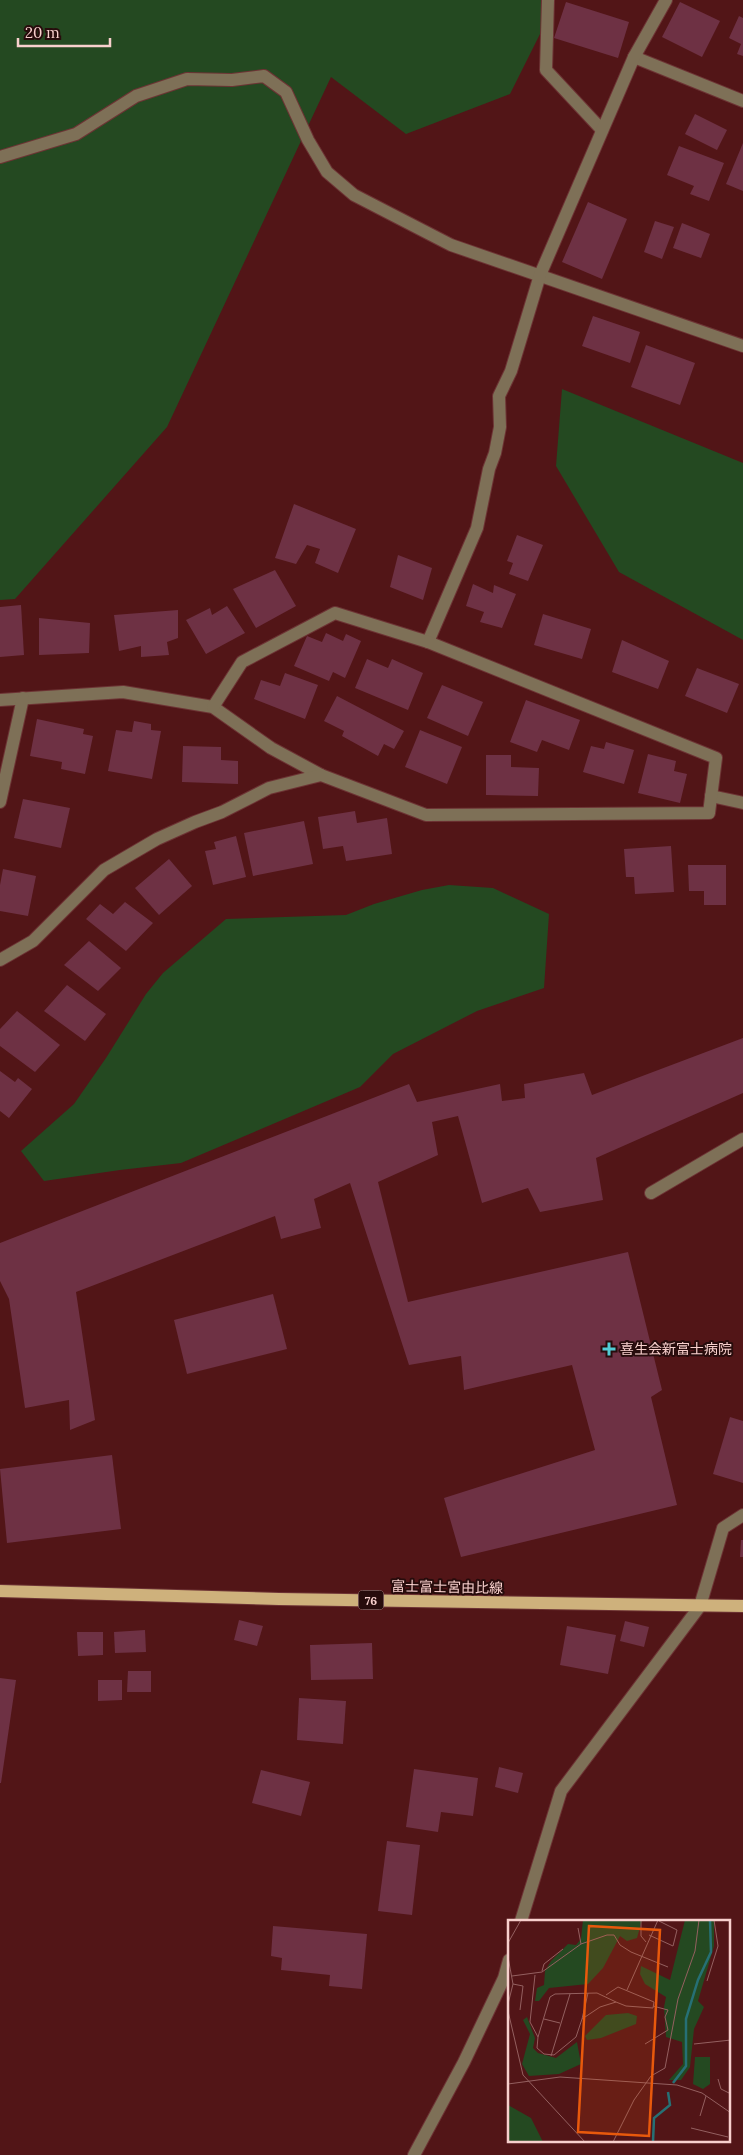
<svg xmlns="http://www.w3.org/2000/svg" width="743" height="2155" viewBox="0 0 743 2155" font-family="Lora,'Noto Sans JP',serif">
	<style>
		.green { fill: #244921 }
		.building { fill: #6e3144 }
		.lines { fill: none; stroke-linecap: round; stroke-linejoin: round }
		.minor-casing { stroke: #6d3334; stroke-width: 14 }
		.major-casing { stroke: #6d3334; stroke-width: 14 }
		.minor { stroke: #7e7057; stroke-width: 12 }
		.major { stroke: #ceb17c; stroke-width: 12 }
		.poi-dot { fill: #52ccd5; stroke: #270c0c; stroke-width: 2 }
		.labels { text-anchor: middle; dominant-baseline: central; stroke-width: 4; stroke-linejoin: round; paint-order: stroke }
		.shield { fill: #270c0c; stroke: #b99593; stroke-width: 1 }
		.shield-label { font-size: 12px; font-weight: bold; fill: #f8d0cd }
		.poi-label { font-size: 14px; fill: #f8d0cd; stroke: #270c0c; text-anchor: start }
		.street-label { font-size: 14px; fill: #f8d0cd; stroke: #270c0c }
		.inset-river { fill: none; stroke: #267075; stroke-width: 2.5 }
		.inset-road { fill: none; stroke: #946060; stroke-width: 1 }
		.view { fill: #e8590c; fill-opacity: 0.15; stroke: #e8590c; stroke-width: 2.5 }
		.inset-edge { fill: none; stroke: #f8d0cd; stroke-width: 2.5 }
	</style>
	<rect width="100%" height="100%" fill="#521517"/>
	<!-- green -->
	<g class="green">
		<polygon points="0,0 550,0 549,16 510,94 406,134 331,77 167,427 15,599 0,600"/>
		<polygon points="562,389 743,463 743,640 619,572 556,466"/>
		<polygon points="449,885 493,888 549,914 544,988 477,1011 393,1054 360,1087 181,1163 120,1170 44,1181 21,1151 74,1104 106,1058 146,994 163,973 226,919 346,915 374,904 422,890"/>
	</g>
	<!-- building -->
	<g class="building">
		<polygon points="566,2 629,22 618,58 554,38"/>
		<polygon points="680,2 720,21 702,57 662,37"/>
		<polygon points="739,16 743,18 743,56 737,54 741,44 729,38"/>
		<polygon points="695,114 727,130 717,150 685,134"/>
		<polygon points="743,143 743,191 726,184"/>
		<polygon points="679,146 724,163 709,201 690,194 694,186 667,175"/>
		<polygon points="588,202 627,219 602,279 562,262"/>
		<polygon points="655,221 674,227 662,259 644,252"/>
		<polygon points="682,223 710,234 701,258 673,248"/>
		<polygon points="593,316 640,332 630,363 582,346"/>
		<polygon points="646,345 695,363 680,405 631,387"/>
		<polygon points="294,504 356,529 338,573 315,563 320,549 307,545 296,564 275,558"/>
		<polygon points="517,535 543,545 528,581 509,574 513,563 507,561"/>
		<polygon points="398,555 432,568 423,600 390,587"/>
		<polygon points="275,570 296,606 256,628 233,589"/>
		<polygon points="473,584 493,593 494,585 516,594 502,628 480,622 484,612 466,606"/>
		<polygon points="21,605 24,655 0,657 0,607"/>
		<polygon points="227,606 245,633 206,654 186,620 210,608 212,615"/>
		<polygon points="178,610 178,638 167,642 169,655 141,657 141,646 119,651 114,615"/>
		<polygon points="543,614 591,629 582,659 534,645"/>
		<polygon points="39,618 90,623 89,653 39,655"/>
		<polygon points="326,633 343,641 346,634 361,641 345,678 333,672 329,681 294,666 307,636 322,642"/>
		<polygon points="622,640 669,661 658,689 612,672"/>
		<polygon points="367,659 388,668 392,659 423,673 408,710 355,688"/>
		<polygon points="697,668 739,684 727,713 685,696"/>
		<polygon points="285,673 318,685 305,719 254,699 261,680 280,686"/>
		<polygon points="442,685 483,702 468,736 427,718"/>
		<polygon points="337,696 404,731 394,749 384,744 378,756 342,736 344,731 324,721"/>
		<polygon points="526,700 580,720 569,750 542,740 537,752 510,742"/>
		<polygon points="37,719 84,729 83,734 93,736 85,774 61,769 62,762 30,756"/>
		<polygon points="134,721 151,724 151,730 161,731 152,779 108,771 116,730 132,732"/>
		<polygon points="420,730 462,747 447,784 405,767"/>
		<polygon points="606,742 634,750 624,784 583,772 591,746 604,749"/>
		<polygon points="183,746 221,747 221,760 238,761 238,784 182,782"/>
		<polygon points="648,754 676,761 674,771 687,774 680,803 638,793"/>
		<polygon points="486,755 511,755 511,767 539,768 538,796 486,795"/>
		<polygon points="23,799 70,808 61,848 14,838"/>
		<polygon points="355,811 357,823 387,818 392,854 346,861 343,846 323,849 318,817"/>
		<polygon points="304,821 313,864 253,876 244,833"/>
		<polygon points="236,836 246,877 213,885 205,851 216,849 214,842"/>
		<polygon points="671,846 674,892 635,894 634,877 626,877 624,849"/>
		<polygon points="169,859 192,886 159,915 135,888"/>
		<polygon points="688,865 726,865 726,905 704,905 704,891 689,891"/>
		<polygon points="3,869 36,876 28,916 0,911 0,885"/>
		<polygon points="125,902 153,923 126,951 86,919 100,904 113,914"/>
		<polygon points="89,941 121,968 98,991 64,965"/>
		<polygon points="67,985 106,1014 85,1041 44,1011"/>
		<polygon points="17,1011 60,1045 35,1072 0,1046 0,1029"/>
		<polygon points="743,1038 743,1093 596,1158 603,1200 540,1212 528,1188 482,1203 458,1116 432,1122 438,1155 378,1182 408,1302 628,1252 662,1390 651,1397 677,1505 461,1557 444,1498 595,1450 572,1365 464,1390 461,1356 409,1365 350,1183 314,1199 321,1228 281,1239 275,1216 76,1292 95,1420 70,1430 69,1400 25,1408 9,1299 0,1281 0,1243 409,1084 417,1102 500,1084 502,1101 525,1098 524,1084 584,1073 592,1095"/>
		<polygon points="0,1071 15,1082 18,1078 32,1089 9,1118 0,1111"/>
		<polygon points="273,1294 287,1349 187,1374 174,1320"/>
		<polygon points="730,1417 743,1421 743,1483 713,1474"/>
		<polygon points="112,1455 121,1529 7,1543 0,1469"/>
		<polygon points="741,1540 743,1540 743,1557 740,1557"/>
		<polygon points="239,1620 263,1626 257,1646 234,1640"/>
		<polygon points="625,1621 649,1627 644,1647 620,1641"/>
		<polygon points="567,1626 616,1635 608,1674 560,1665"/>
		<polygon points="145,1630 146,1652 115,1653 114,1632"/>
		<polygon points="77,1632 103,1632 103,1655 78,1656"/>
		<polygon points="372,1643 373,1679 311,1680 310,1645"/>
		<polygon points="128,1671 151,1671 151,1692 127,1692"/>
		<polygon points="0,1678 16,1680 1,1783 0,1783"/>
		<polygon points="98,1680 122,1680 122,1700 98,1701"/>
		<polygon points="299,1698 346,1701 343,1744 297,1740"/>
		<polygon points="499,1767 523,1773 518,1793 495,1787"/>
		<polygon points="414,1769 478,1778 473,1816 441,1812 438,1832 406,1827"/>
		<polygon points="261,1770 310,1782 301,1816 252,1803"/>
		<polygon points="387,1841 420,1845 412,1915 378,1911"/>
		<polygon points="273,1926 367,1934 362,1989 329,1986 330,1975 281,1970 282,1958 271,1956"/>
	</g>
	<g class="lines">
		<!-- minor casing -->
		<g class="minor-casing">
			<g id="minor">
				<polyline points="548,0 546,70 602,130"/>
				<polyline points="634,57 743,101"/>
				<polyline points="0,157 76,134 136,96 187,79 232,80 264,76 286,92 308,140 327,172 354,195 451,245 743,346"/>
				<polyline points="428,642 477,528 489,469 495,453 500,427 499,396 511,371 540,275 634,57 666,0"/>
				<polyline points="0,700 123,692 213,707 271,748 321,775"/>
				<polyline points="711,796 743,803"/>
				<polyline points="0,802 23,698"/>
				<polyline points="0,960 33,941 104,870 157,839 195,822 222,812 269,788 321,775 426,815 709,813 716,758 428,642 335,613 242,662 213,707"/>
				<polyline points="651,1193 743,1139"/>
				<polyline points="521,1921 561,1791 700,1606 723,1528 743,1515"/>
				<polyline points="414,2155 464,2062 504,1978 509,1960"/>
			</g>
		</g>
		<!-- major casing -->
		<g class="major-casing">
			<polyline id="major" points="0,1591 279,1599 743,1606"/>
		</g>
		<!-- minor -->
		<use href="#minor" class="minor"/>
		<!-- major -->
		<use href="#major" class="major"/>
	</g>
	<!-- markers -->
	<path class="poi-dot" d="M606.5 1341.5h5v5h5v5h-5v5h-5v-5h-5v-5h5z"/>
	<g class="labels">
		<!-- shield labels -->
		<rect class="shield" x="358.5" y="1590.5" width="25" height="19" rx="4"/>
		<g class="shield-label">
			<text x="371" y="1600">76</text>
		</g>
		<!-- poi labels -->
		<g class="poi-label">
			<text x="620" y="1349">喜生会新富士病院</text>
		</g>
		<!-- street labels -->
		<g class="street-label">
			<text transform="translate(447 1587) rotate(1)">富士富士宮由比線</text>
		</g>
	</g>
	<!-- overview -->
	<g transform="translate(508 1920)">
		<rect width="222" height="222" fill="#521517"/>
		<path d="M75,0H134L129,18L119,21L112,16L95,48L80,64L41,68L31,81H27L29,68L36,65L37,51L43,41L60,24L68,25L73,19ZM177,0H206V26L190,81L196,87L186,109L182,147L173,160H161L175,144L174,122L158,117L156,87L158,77L137,64L132,54L133,46L162,60ZM120,93L129,96L128,104L93,118L79,120L77,116L98,95ZM19,97L27,118L25,128L30,133L48,138L69,122L73,144L51,154L21,156L14,144L22,114L15,100ZM187,137H202V164L195,169L185,164ZM0,185L23,198L35,222H0Z" fill="#244921"/>
		<path class="inset-river" d="M165,163L178,146V99L190,60L203,32L202,0M145,222L146,198L162,185L160,172"/>
		<path class="inset-road" d="M133,0V16L138,22M70,8L73,24M141,15L165,26L169,10L151,1M0,23L13,0M0,37L5,64L0,84M34,51L36,44L55,29M27,55L22,102L30,117L29,128L36,134L46,135L68,117L74,99L92,87L108,82L118,86L145,88L146,82L110,67L98,75M4,56L34,52L73,24L99,15H106L112,25L123,32L160,47M199,61L210,26L206,0M5,64L15,66L12,90M119,70L150,0M0,91L15,155L77,222M36,99L52,103M74,99L80,73M30,117L42,77L47,74L89,73L108,82M137,124L160,110L157,97L160,90L145,86M186,124L223,120M43,136L62,74M210,159L213,169L223,174M0,164L52,157L169,165L194,173L223,193M192,196L198,176M183,208L220,217M105,222L126,180L143,156L157,148L170,79L187,31L191,0"/>
		<path class="view" d="M81,6L152,10L141,216L70,212Z"/>
		<rect width="222" height="222" class="inset-edge"/>
	</g>
	<!-- scale -->
	<path d="M18 38v8h92v-8" fill="none" stroke="#f8d0cd" stroke-width="2.5"/>
	<text x="25" y="38" font-size="15" fill="#f8d0cd" stroke="#270c0c" stroke-width="4" paint-order="stroke">20 m</text>
</svg>
